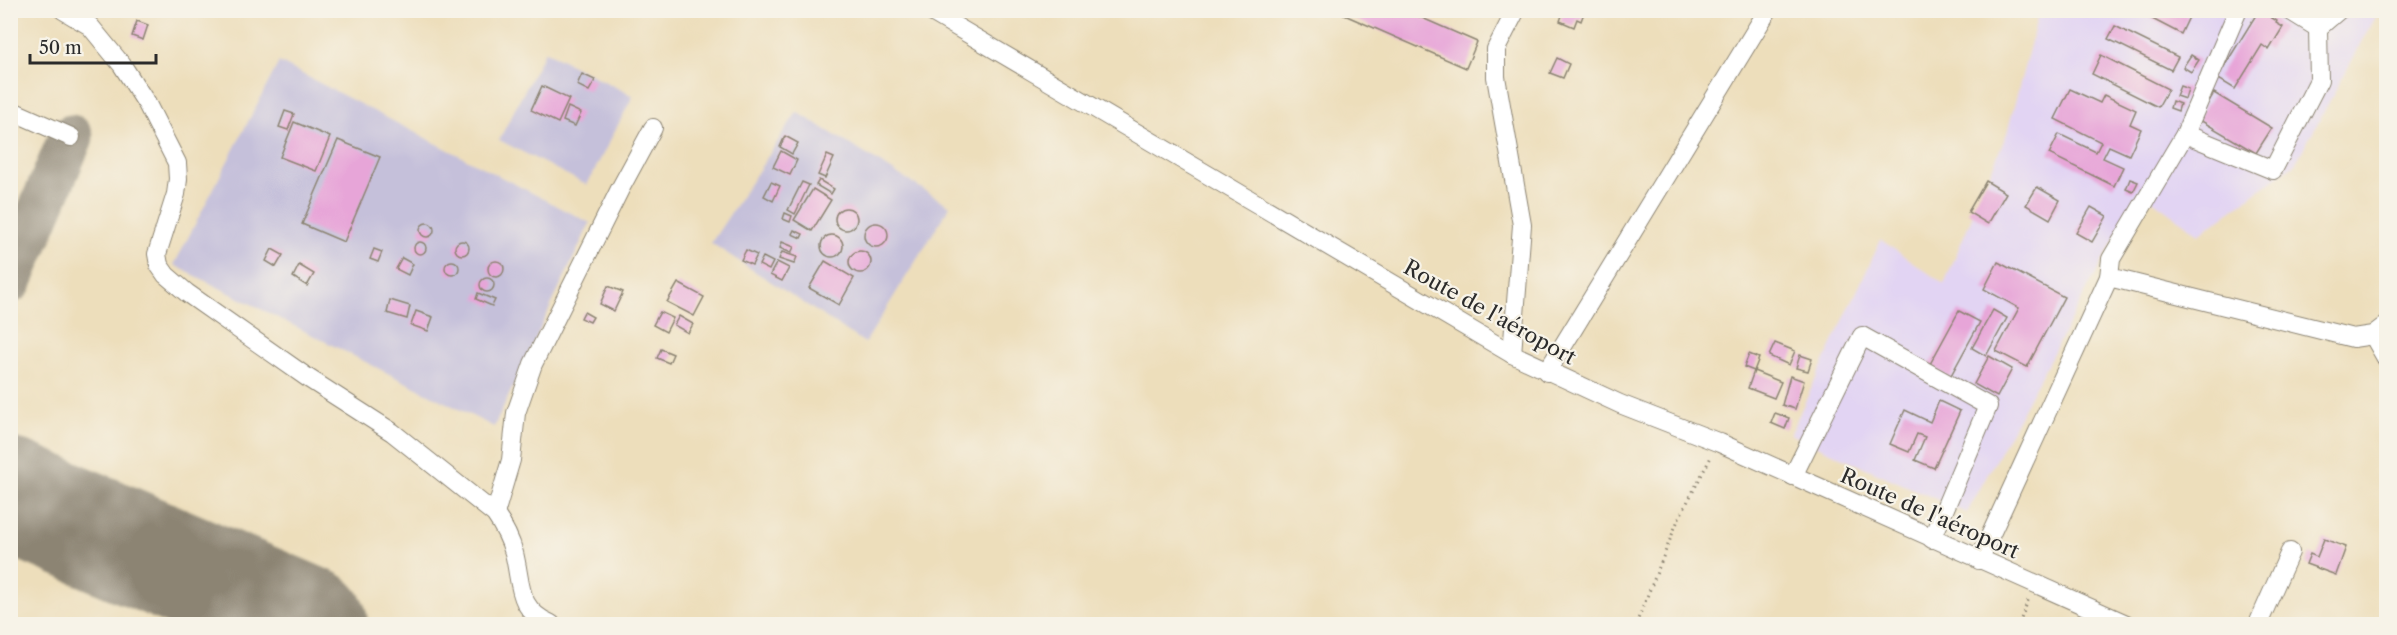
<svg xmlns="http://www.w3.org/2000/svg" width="2397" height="635" viewBox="0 0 2397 635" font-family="'Libre Caslon Text',serif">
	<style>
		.built { fill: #e2d4f3 }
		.industrial { fill: #c5c0da }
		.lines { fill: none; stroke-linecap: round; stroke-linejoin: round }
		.taxiway { stroke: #8c8473; stroke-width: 45 }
		.runway { stroke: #8c8473; stroke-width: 114 }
		.building { fill: #e7a5d8 }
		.minor-casing { stroke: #8c8473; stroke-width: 20 }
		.path { stroke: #8c8473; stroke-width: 3; stroke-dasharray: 1.5 4.5; stroke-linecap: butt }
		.minor { stroke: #fff; stroke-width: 18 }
		.labels { text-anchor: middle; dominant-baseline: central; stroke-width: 4.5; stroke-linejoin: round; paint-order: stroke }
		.street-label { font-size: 21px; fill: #2b2b2b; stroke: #f7f3e8 }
	</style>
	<rect width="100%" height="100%" fill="#f7f3e8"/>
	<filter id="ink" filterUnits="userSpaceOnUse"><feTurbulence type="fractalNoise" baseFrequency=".0167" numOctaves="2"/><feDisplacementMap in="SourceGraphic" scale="12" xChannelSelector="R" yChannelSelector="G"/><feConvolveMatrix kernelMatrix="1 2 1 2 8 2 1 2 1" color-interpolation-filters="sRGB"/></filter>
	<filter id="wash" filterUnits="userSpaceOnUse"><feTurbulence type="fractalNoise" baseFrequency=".008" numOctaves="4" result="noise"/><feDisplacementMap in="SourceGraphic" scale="24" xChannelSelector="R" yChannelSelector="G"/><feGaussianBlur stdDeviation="1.35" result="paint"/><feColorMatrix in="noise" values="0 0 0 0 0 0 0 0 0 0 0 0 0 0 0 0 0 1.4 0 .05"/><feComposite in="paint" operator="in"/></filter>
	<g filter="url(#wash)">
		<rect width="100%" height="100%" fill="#eddebb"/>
		<!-- built -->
		<polygon class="built" points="2039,11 2379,11 2295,164 2199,234 2140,191 1967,513 1790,434 1881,240 1944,284 2007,133"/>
		<!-- industrial -->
		<g class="industrial">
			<polygon points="545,51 633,96 587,185 499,140"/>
			<polygon points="279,62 590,223 494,427 174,265"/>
			<polygon points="797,112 950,206 865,343 711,243"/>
		</g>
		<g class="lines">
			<!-- taxiway -->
			<polyline class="taxiway" points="10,281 71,137"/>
			<!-- runway -->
			<polyline class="runway" points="10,495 311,624"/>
		</g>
		<g id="blocks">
			<!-- building -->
			<g class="building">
				<polygon points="71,10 95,10 92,19"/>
				<polygon points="1333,10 1404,10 1477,42 1466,68"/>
				<polygon points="1564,10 1585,10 1581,21 1577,19 1574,27 1560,21"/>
				<polygon points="2135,10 2177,10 2189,17 2181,34"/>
				<polygon points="2259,10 2277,21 2276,23 2283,27 2269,50 2262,45 2235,89 2217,78"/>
				<polygon points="137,21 148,25 143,40 132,36"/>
				<polygon points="2115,26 2178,57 2171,70 2108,39"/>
				<polygon points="2101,55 2168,89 2158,107 2092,74"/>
				<polygon points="2191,55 2199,60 2191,72 2183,67"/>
				<polygon points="1557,58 1569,64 1563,78 1550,73"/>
				<polygon points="582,74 595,80 589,91 577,85"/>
				<polygon points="542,86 569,99 558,123 531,110"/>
				<polygon points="2180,86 2188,89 2185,99 2176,96"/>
				<polygon points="2070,89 2100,103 2104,95 2136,110 2130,124 2141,129 2129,155 2109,146 2103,158 2123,167 2114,186 2049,154 2059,134 2096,152 2101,142 2055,119"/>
				<polygon points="2214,93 2272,128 2256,153 2198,119"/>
				<polygon points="2172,101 2180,104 2178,111 2170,108"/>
				<polygon points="568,107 581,113 575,126 563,121"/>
				<polygon points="285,111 294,114 288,130 279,127"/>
				<polygon points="294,122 330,137 316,171 280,157"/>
				<polygon points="785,136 798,143 792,154 780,147"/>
				<polygon points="338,140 380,157 344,242 302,224"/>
				<polygon points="781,151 797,160 790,175 773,167"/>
				<polygon points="827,155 834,158 825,178 818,175"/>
				<polygon points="2130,179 2138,182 2133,192 2126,189"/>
				<polygon points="819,180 834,189 831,194 816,185"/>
				<polygon points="1986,181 2006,193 1988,224 1968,212"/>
				<polygon points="771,182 780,186 773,201 764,196"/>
				<polygon points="802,182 809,185 795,214 788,210"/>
				<polygon points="2037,187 2060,200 2050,219 2026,205"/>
				<polygon points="813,189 831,200 812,231 794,220"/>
				<polygon points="2091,207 2107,216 2092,242 2076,233"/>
				<circle cx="846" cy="219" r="11"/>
				<polygon points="785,213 792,216 790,222 783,219"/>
				<circle cx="427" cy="230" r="7"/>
				<circle cx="876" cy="235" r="12"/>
				<polygon points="794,230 803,234 801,238 792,234"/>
				<circle cx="832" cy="246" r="11"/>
				<circle cx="462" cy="248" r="7"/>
				<circle cx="420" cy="248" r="6"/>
				<polygon points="782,242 794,247 791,253 780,248"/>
				<polygon points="272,249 283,255 276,267 266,261"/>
				<polygon points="374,249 382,252 378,262 370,259"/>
				<polygon points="746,250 757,255 752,265 741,260"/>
				<circle cx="860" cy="262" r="11"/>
				<polygon points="782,252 797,257 794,264 779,259"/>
				<polygon points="763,257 773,262 769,270 759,265"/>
				<polygon points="402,258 413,264 408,275 396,269"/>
				<polygon points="825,261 854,278 839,305 809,288"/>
				<circle cx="452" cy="268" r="7"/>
				<circle cx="496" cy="269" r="8"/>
				<polygon points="777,262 789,268 782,281 770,275"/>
				<polygon points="1998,262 2064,297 2027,367 1996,351 2019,308 1984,289"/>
				<polygon points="299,265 314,274 307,286 293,277"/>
				<circle cx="487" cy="285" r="7"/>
				<polygon points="678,283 704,297 694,316 667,302"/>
				<polygon points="608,286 623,292 614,311 600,304"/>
				<polygon points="478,293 495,300 492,306 476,299"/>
				<polygon points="390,300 410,306 407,319 387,313"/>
				<polygon points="1993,310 2007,318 1986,356 1972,348"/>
				<polygon points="416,311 433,317 428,331 411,325"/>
				<polygon points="1959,311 1980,322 1950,377 1929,366"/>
				<polygon points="584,312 593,317 590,322 581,318"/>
				<polygon points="660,312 673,318 666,332 653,325"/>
				<polygon points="679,316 693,324 688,333 674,325"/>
				<polygon points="1775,343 1795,351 1789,365 1769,356"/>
				<polygon points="661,349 673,354 669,363 657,358"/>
				<polygon points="1749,354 1759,358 1754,371 1744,367"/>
				<polygon points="1800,355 1812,359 1808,371 1796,368"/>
				<polygon points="1989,356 2012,369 1997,397 1974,384"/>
				<polygon points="1754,371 1781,382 1774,398 1748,388"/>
				<polygon points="1790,376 1804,381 1795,409 1782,405"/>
				<polygon points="1939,401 1960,411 1934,468 1915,460 1925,437 1917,434 1909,452 1890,444 1905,410 1930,422"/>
				<polygon points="1775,413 1789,418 1785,429 1771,423"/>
				<polygon points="2324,539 2346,547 2336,575 2306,564 2310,554 2317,557"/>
			</g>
		</g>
	</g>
	<g filter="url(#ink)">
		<use href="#blocks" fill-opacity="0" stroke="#8c8473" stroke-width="1.5"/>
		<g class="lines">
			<!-- minor casing -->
			<g class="minor-casing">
				<g id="minor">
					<path d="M63,10L90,26L122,65L147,104L177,163L178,179L176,194L157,254L159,265L166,275L187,293L308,378L392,432L495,514C504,527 510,538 514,553C522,584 516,609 551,624"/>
					<polyline points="928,10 1512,354 1620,404 1720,443 2126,624"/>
					<polyline points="2289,10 2318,28"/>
					<polyline points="10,110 71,137"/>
					<polyline points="2185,134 2273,170 2319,80 2318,28 2339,10"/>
					<polyline points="2109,277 2111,259 2185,134 2238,10"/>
					<polyline points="2373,335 2386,358"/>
					<polyline points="1512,354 1522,225 1496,77 1496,49 1516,10"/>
					<polyline points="1547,372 1768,10"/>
					<polyline points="1793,476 1862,336 1988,406 1932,539"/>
					<polyline points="495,514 511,460 516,413 533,364 620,189 653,128"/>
					<polyline points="1979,560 2109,277 2353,338 2373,335 2386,325"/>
					<polyline points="2258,624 2290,552"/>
				</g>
			</g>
			<!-- path -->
			<g class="path">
				<polyline points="1636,624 1678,520 1711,457"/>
				<polyline points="2019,624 2029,598"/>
			</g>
			<!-- minor -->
			<use href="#minor" class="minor"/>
		</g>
	</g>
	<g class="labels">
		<!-- street labels -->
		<g class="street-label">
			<text transform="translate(1490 312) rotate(29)">Route de l'aéroport</text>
			<text transform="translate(1930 513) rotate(24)">Route de l'aéroport</text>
		</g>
	</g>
	<!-- margin -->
	<rect width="2397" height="635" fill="none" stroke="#f7f3e8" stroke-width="36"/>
	<!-- scale -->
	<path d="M30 54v9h126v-9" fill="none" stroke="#2b2b2b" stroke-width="3"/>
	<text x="39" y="54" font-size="18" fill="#2b2b2b" stroke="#f7f3e8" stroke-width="4.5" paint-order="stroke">50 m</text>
</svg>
